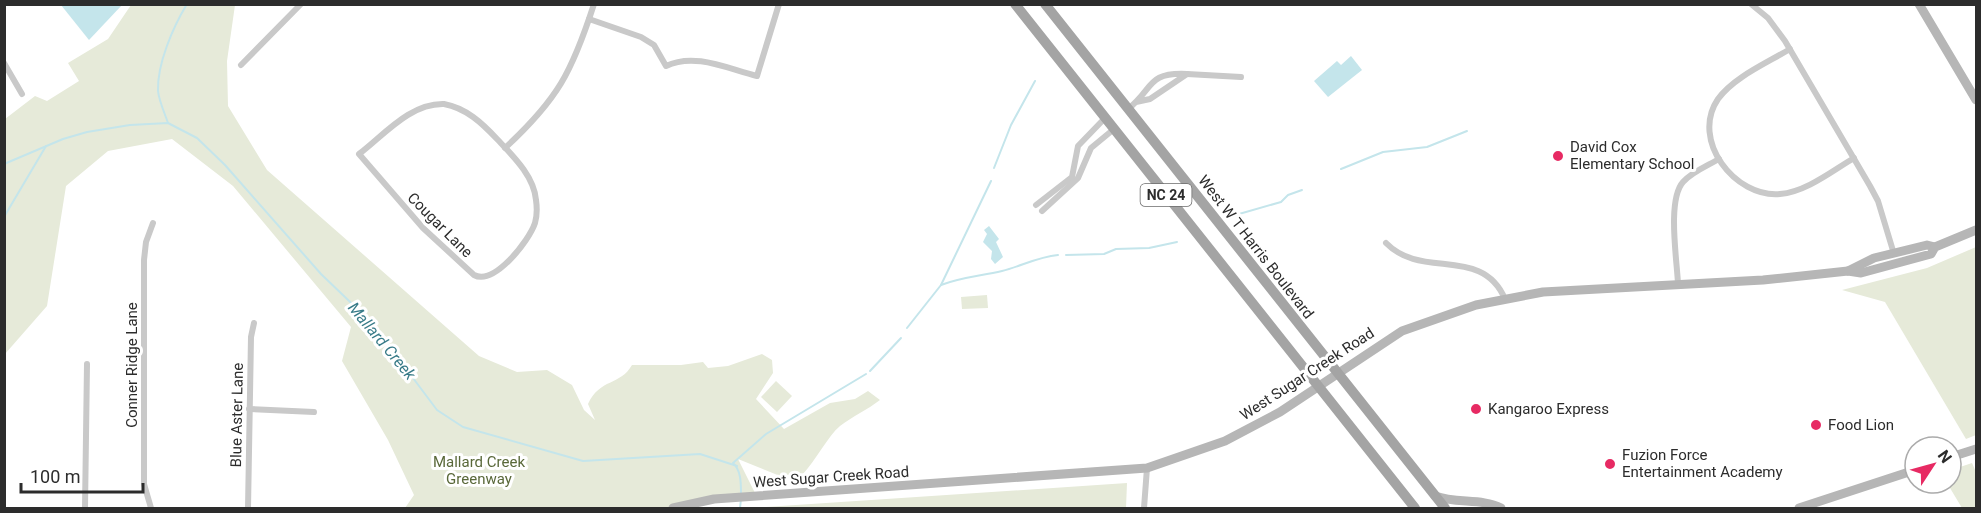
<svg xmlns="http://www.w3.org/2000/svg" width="1981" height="513" viewBox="0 0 1981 513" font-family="Roboto,sans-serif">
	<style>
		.green { fill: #e6ead9 }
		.water { fill: #c4e5eb }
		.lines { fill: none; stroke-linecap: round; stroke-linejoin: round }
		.stream { stroke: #c4e5eb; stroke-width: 2 }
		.street { stroke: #c9c9c9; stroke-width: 6 }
		.secondary { stroke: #b6b6b6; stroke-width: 9 }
		.primary { stroke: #a4a4a4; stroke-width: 10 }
		.poi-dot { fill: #e72a63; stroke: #fff; stroke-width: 2 }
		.labels { text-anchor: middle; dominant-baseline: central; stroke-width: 6; stroke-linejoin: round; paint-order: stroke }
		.shield { fill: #fff; stroke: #6b6b6b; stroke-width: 1.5 }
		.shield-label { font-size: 14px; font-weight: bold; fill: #2c2c2c }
		.poi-label { font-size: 15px; fill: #2c2c2c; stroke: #fff; text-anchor: start }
		.street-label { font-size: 15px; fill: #2c2c2c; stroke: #fff }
		.park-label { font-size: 15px; fill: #596839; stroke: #fff }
		.water-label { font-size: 16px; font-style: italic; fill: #387b88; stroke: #fff }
	</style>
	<rect width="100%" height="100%" fill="#fff"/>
	<!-- green -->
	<g class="green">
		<path d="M131,5H235L227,61L228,106L267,170L479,356L517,372L547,370L572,385L584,410L595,420L588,404C600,378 620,386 632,365H681L703,362L708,368L728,366L762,354L772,360L773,373L756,399L784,429L830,403L855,399L868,391L880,400C867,410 853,416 840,426C828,436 816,460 803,474L780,476L738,459L757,497L673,508H405L414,495L388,440L342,361L351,327L233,186L172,139L108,151L66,186L47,306L5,354V119L35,96L47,101L79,81L68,63L108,39Z"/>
		<polygon points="1976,247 1976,435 1966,439 1885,302 1842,290 1927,268"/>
		<polygon points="987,295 988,308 962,309 961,297"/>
		<polygon points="776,381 792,396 777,412 761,397"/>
		<polygon points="1972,463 1976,472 1976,508 1962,508 1947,483 1951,483 1951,470"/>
		<polygon points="1127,483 1126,508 752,508"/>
	</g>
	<!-- water -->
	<g class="water">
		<polygon points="61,5 122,5 89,40"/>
		<polygon points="1351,56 1362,70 1328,97 1314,81 1337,61 1341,65"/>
		<polygon points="989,226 999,239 996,242 1003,257 995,264 991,259 992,251 983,242 987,234 984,230"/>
	</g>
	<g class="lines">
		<!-- stream -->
		<g class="stream">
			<path d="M168,123C165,114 159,101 158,91C157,64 173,27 187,4"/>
			<polyline points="4,164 63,139 87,132 130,125 168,123 197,138 225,165 321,274 371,322 437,410 463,427 583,461 700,454 737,466"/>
			<polyline points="994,168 1011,125 1035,81"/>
			<polyline points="1341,169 1383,152 1427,147 1467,131"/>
			<polyline points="1239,214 1281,202 1288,195 1302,190"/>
			<polyline points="4,217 46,146"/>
			<polyline points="1066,255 1104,254 1116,249 1149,248 1177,242"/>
			<path d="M941,285C962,277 981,276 1002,271C1022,266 1037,257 1058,255"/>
			<polyline points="907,328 941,285 991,181"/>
			<polyline points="870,371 901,338"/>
			<path d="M741,494C741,483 741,470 733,463L766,434L866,374"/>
			<polyline points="740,508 741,499"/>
		</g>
		<!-- street -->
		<g class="street">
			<polyline points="1751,4 1768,18 1785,41 1870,186 1878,201 1894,254"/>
			<path d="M589,19L641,37L654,45L666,66C695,52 728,69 757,76L779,4"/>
			<path d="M1790,49C1767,63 1734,77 1718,99C1690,140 1735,198 1780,194C1806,192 1832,171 1854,158"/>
			<polyline points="4,63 22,94"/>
			<polyline points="241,65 301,4"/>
			<polyline points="1187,74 1241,77"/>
			<path d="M444,104C466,108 482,123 497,139C513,156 534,176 536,200C537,207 537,216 535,223C529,241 494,286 474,275L423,228L359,154C384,135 410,103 444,104Z"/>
			<path d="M1128,109C1154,89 1146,72 1187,74L1150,99L1136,102"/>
			<path d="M505,148C558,99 572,72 594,4"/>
			<polyline points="1036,205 1072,177 1078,146 1105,118"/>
			<polyline points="1042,211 1078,178 1091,148 1114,129"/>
			<path d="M1386,243C1422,280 1482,245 1505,299"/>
			<path d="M1678,284C1677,260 1667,200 1683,182C1692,172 1707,166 1719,159"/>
			<polyline points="249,409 314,412"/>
			<polyline points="85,508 87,364"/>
			<polyline points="151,508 144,484 144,260 146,242 153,223"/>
			<polyline points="248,508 251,337 254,323"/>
			<polyline points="1144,508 1147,468"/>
		</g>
		<!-- secondary -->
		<g class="secondary">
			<polyline points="1919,4 1976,100"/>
			<polyline points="1848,271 1874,258 1927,245 1935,247"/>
			<polyline points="1951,457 1976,449"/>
			<path d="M1435,496C1456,504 1482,498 1501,508"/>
			<polyline points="673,508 714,499 1147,468 1225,441 1280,412 1402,331 1476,305 1543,292 1763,280 1848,271 1861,273 1931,254 1935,247 1976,230"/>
			<polyline points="1799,508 1915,470"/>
		</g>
		<!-- primary -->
		<g class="primary">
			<polyline points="1015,4 1415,508"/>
			<polyline points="1045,4 1445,508"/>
		</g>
	</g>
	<!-- markers -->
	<g class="poi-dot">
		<circle cx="1558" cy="156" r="6"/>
		<circle cx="1476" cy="409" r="6"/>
		<circle cx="1816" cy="425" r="6"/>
		<circle cx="1610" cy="464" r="6"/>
	</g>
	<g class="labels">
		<!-- shield labels -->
		<rect class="shield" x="1140.5" y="184" width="51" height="22" rx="4.5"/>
		<g class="shield-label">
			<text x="1166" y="195">NC 24</text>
		</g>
		<!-- poi labels -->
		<g class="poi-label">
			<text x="1570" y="147">David Cox<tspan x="1570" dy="17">Elementary School</tspan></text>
			<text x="1488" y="409">Kangaroo Express</text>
			<text x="1828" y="425">Food Lion</text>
			<text x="1622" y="455">Fuzion Force<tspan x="1622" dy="17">Entertainment Academy</tspan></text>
		</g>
		<!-- street labels -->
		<g class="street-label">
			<text transform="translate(440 225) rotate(45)">Cougar Lane</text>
			<text transform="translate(1256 247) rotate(52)">West W T Harris Boulevard</text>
			<text transform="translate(132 365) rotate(-90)">Conner Ridge Lane</text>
			<text transform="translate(1307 374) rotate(-33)">West Sugar Creek Road</text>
			<text transform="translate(237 415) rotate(-89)">Blue Aster Lane</text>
			<text transform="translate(831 477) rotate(-4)">West Sugar Creek Road</text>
		</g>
		<!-- park labels -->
		<g class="park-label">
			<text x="479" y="462">Mallard Creek<tspan x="479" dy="17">Greenway</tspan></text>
		</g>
		<!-- water labels -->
		<g class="water-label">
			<text transform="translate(382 341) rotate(50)">Mallard Creek</text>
		</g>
	</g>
	<!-- border -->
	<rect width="1981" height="513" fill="none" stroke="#2c2c2c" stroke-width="12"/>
	<!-- north arrow -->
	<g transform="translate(1933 465) rotate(54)"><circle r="28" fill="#ffffff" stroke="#ababab" stroke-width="1.5"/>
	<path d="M0-4.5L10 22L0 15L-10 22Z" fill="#e72a63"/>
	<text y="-9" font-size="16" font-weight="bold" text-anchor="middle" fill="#2c2c2c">N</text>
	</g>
	<!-- scale -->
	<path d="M21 483v9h122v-9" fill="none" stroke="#2c2c2c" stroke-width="3"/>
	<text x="30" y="483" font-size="18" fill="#2c2c2c" stroke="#ffffff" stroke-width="4.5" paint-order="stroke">100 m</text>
</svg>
